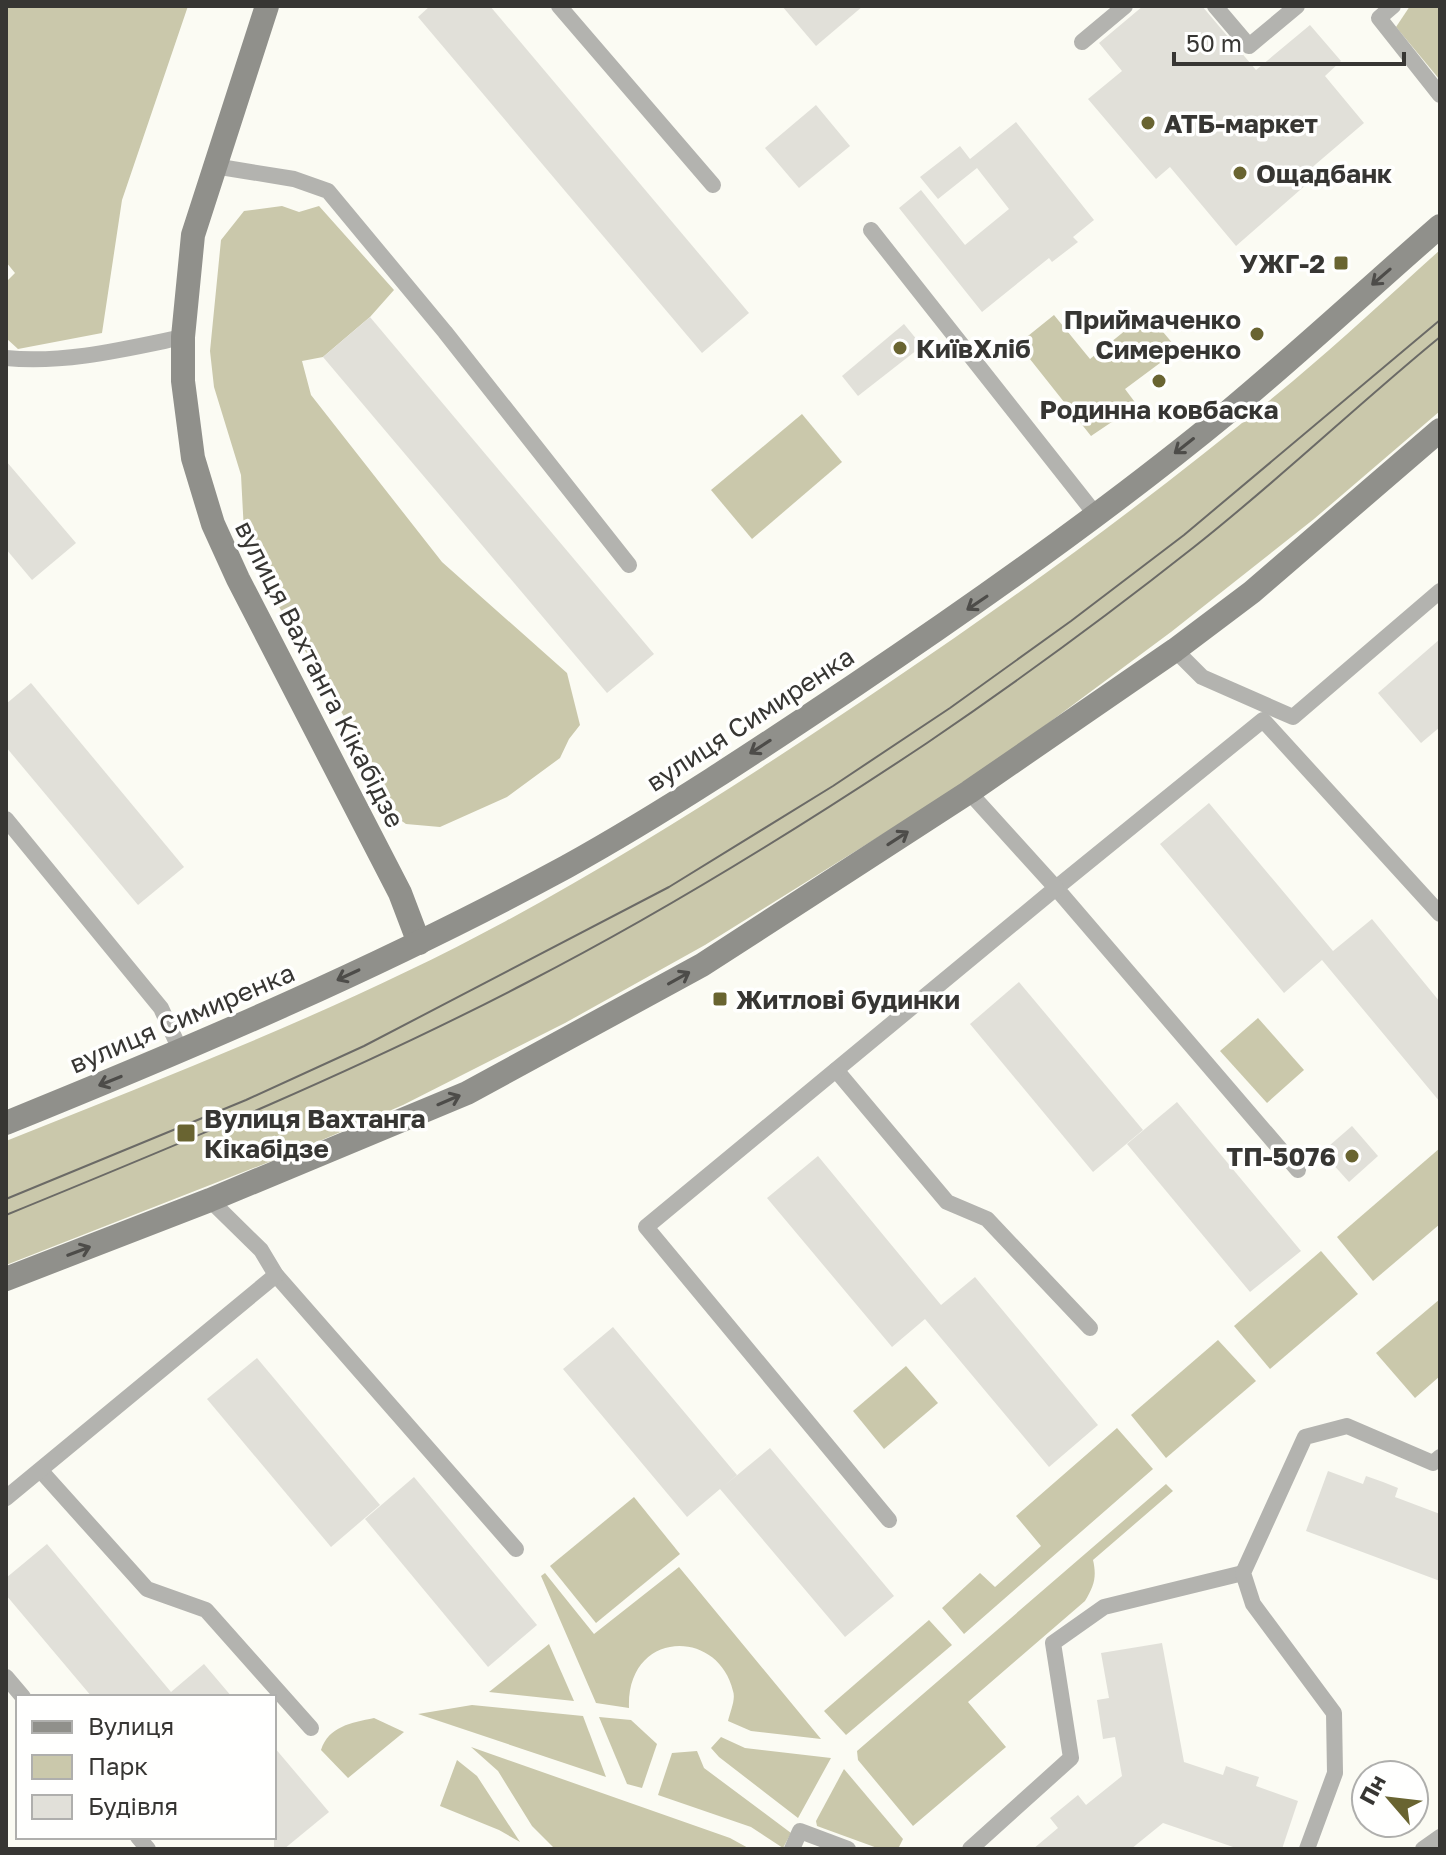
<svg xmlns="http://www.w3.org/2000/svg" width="1446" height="1855" viewBox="0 0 1446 1855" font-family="'Golos Text',sans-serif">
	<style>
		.green { fill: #cac8ab }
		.building { fill: #e1e0d9 }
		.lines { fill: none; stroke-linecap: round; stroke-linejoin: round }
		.lane { stroke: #b3b3af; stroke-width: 16 }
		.secondary { stroke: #90908b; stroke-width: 24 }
		.tram { stroke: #6b6a66; stroke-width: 2 }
		.oneway { stroke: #4d4c49 }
		.poi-dot { fill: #696431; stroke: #fffffe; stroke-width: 3 }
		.labels { text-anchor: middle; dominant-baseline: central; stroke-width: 7; stroke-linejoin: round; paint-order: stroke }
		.poi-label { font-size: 26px; font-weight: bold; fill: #373633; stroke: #fffffe; text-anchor: start }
		.street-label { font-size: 26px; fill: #373633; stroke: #fffffe }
	</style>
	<rect width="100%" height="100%" fill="#fbfbf3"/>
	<!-- green -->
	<g class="green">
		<polygon points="6,6 188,6 122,200 102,333 18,349 6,338 6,282 15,273 6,262"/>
		<polygon points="1410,6 1440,6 1440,80 1396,27"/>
		<polygon points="282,206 299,212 319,206 394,290 370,317 323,357 302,361 311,395 442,562 567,673 580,725 569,739 560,758 507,797 440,827 406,824 392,814 371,762 275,600 244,532 241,475 214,387 210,351 221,240 244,211"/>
		<path d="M1440,250V411L1314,519L1171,632L1031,736L936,801L705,945L565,1023L403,1105L292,1153L6,1265V1141C175,1073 345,1008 506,921C638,849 765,767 890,682C1029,588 1164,489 1293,381C1343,339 1391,294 1440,250Z"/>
		<polygon points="1147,313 1174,345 1155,357 1160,363 1125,389 1137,405 1091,436 1018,344 1054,315 1090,359"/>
		<polygon points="802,414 842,462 752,539 711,490"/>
		<polygon points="1258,1018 1304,1070 1267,1103 1220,1051"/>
		<polygon points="1440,1148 1440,1224 1373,1281 1337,1237"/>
		<polygon points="1321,1251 1358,1294 1270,1369 1234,1326"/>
		<polygon points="1440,1299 1440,1376 1415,1398 1376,1353"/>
		<polygon points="1218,1340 1256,1381 1166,1458 1131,1415"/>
		<polygon points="906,1366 938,1403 884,1449 853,1411"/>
		<polygon points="1117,1428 1153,1469 964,1634 942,1608 980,1573 995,1587 1041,1546 1016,1516"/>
		<path d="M1166,1484L1173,1491L1093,1560C1097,1577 1094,1586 1085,1601L968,1702L1006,1747L913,1826L858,1760L857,1751Z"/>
		<polygon points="634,1497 680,1554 596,1623 550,1566"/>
		<path d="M679,1567L821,1739L751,1731L728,1721C730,1712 736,1699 733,1691C718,1627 626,1630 629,1708L596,1703L541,1576L545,1573L594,1634Z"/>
		<polygon points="929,1620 952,1645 846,1735 824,1711"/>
		<polygon points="549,1644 574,1701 489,1692"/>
		<polygon points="472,1705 583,1716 606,1777 418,1714"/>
		<polygon points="599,1717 631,1720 657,1744 642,1788 627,1784"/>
		<path d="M374,1718L404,1732L348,1778L321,1750C329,1726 351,1723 374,1718Z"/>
		<polygon points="721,1737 745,1748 831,1758 798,1818 719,1757 711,1748"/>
		<polygon points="471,1747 730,1838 750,1849 555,1849 532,1826 498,1771"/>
		<polygon points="697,1751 704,1768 791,1833 783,1848 751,1827 658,1795 672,1753"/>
		<polygon points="457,1760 477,1776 520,1842 499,1830 440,1806"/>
		<polygon points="844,1769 903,1839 898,1849 880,1849 817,1826 816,1821"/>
	</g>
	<!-- building -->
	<g class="building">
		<polygon points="430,6 490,6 749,313 702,353 418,17"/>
		<polygon points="782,6 863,6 816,46"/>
		<polygon points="1143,6 1202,6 1256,70 1310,25 1341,61 1325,76 1364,123 1302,176 1308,183 1236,246 1170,167 1156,179 1088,99 1122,71 1099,43"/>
		<polygon points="816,105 850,146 799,188 765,148"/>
		<polygon points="1016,122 1094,220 1073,237 1078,242 1052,262 1049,258 982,312 899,208 921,190 965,245 1009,209 977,168 938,199 920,177 960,146 970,159"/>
		<polygon points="370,317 654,654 607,693 323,357"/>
		<polygon points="904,324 922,346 858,396 842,376"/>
		<polygon points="6,461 76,543 32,580 6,549"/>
		<polygon points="1440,639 1440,727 1421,743 1378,693"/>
		<polygon points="31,683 184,867 138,905 6,747 6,704"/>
		<polygon points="1209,803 1333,951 1372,919 1440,1002 1440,1102 1322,960 1284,993 1160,844"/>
		<polygon points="1019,982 1143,1130 1093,1172 970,1024"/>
		<polygon points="1177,1102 1301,1251 1250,1292 1127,1144"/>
		<polygon points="1352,1126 1378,1156 1349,1182 1322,1152"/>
		<polygon points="818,1156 941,1305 975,1277 1098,1425 1049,1467 925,1319 892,1347 767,1198"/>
		<polygon points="613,1327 737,1475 724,1486 770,1448 894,1596 845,1637 720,1489 687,1517 563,1369"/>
		<polygon points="257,1358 380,1505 331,1547 207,1399"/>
		<polygon points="1328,1471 1363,1484 1366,1476 1383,1482 1398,1488 1395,1497 1440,1514 1440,1581 1306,1531"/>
		<polygon points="414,1477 537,1625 488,1667 365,1519"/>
		<polygon points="47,1544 171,1692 204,1664 232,1697 92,1697 6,1595 6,1578"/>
		<polygon points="1162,1643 1184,1762 1223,1775 1226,1766 1243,1772 1259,1777 1256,1786 1298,1801 1282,1849 1239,1849 1163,1823 1131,1849 1033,1849 1058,1828 1050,1818 1078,1795 1086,1805 1122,1776 1115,1737 1103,1739 1097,1700 1109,1698 1101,1653"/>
		<polygon points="274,1747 329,1812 284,1849 274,1849"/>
	</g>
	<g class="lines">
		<!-- lane -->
		<g class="lane">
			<polyline points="559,6 713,185"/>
			<polyline points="1215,6 1249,46 1297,6"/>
			<polyline points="1393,6 1379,18 1440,95"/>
			<polyline points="1082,42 1125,6"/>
			<polyline points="214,166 294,179 328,191 445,332 629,565"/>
			<polyline points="871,230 1096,515"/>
			<path d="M6,358C64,364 125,349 183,337"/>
			<polyline points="1175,650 1202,677 1293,717 1440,591"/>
			<polyline points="6,819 161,1008 181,1052"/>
			<polyline points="836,1070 947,1202 987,1219 1090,1328"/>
			<polyline points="1298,1170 1056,888 1263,720 1440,914"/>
			<polyline points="210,1200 261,1250 276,1275 516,1549"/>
			<polyline points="41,1471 147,1589 206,1610 311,1728"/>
			<polyline points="6,1498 276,1275"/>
			<polyline points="889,1520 646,1227 1056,888 969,792"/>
			<polyline points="6,1677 23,1697"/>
			<polyline points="138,1837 148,1849"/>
			<polyline points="792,1849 800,1831 848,1849"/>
			<polyline points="970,1849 1071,1758 1053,1643 1104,1607 1243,1573"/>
			<polyline points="1307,1849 1335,1773 1334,1713 1253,1604 1243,1573 1305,1437 1347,1426 1433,1463 1440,1457"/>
			<polyline points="1423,1849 1440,1837"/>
		</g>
		<!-- secondary -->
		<g class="secondary">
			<polyline points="267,6 193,235 183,337 183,381 193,458 213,524 238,579 400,893 419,943"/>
			<path d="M6,1123C196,1046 385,965 566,867C665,812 761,748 855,685C983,599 1109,510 1228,412C1300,352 1369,288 1440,226"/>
			<polyline points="6,1279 210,1200 467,1093 702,965 969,792 1175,650 1252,592 1440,430"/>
		</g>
		<!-- tram -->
		<g class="tram">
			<polyline points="6,1199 246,1100 364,1046 669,887 833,786 950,708 1071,621 1184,535 1440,320"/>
			<path d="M6,1215C182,1143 357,1071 526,983C664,912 798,829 927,743C1018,681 1108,615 1194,547C1279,480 1357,405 1440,337"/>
		</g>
	</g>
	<!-- one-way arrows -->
	<defs><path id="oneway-shaft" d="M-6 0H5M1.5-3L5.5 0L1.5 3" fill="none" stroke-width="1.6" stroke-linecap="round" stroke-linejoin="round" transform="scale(2)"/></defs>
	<g class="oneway">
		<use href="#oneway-shaft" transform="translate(1381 277) rotate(139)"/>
		<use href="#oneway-shaft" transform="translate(1184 446) rotate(142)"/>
		<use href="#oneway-shaft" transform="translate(977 603) rotate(146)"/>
		<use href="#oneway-shaft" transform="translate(760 747) rotate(147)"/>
		<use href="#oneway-shaft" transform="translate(898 838) rotate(-33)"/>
		<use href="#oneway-shaft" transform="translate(348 975) rotate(155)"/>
		<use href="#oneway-shaft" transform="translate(679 978) rotate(-29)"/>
		<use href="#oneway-shaft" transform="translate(110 1081) rotate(158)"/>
		<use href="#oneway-shaft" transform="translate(449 1100) rotate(-23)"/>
		<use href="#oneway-shaft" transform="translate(79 1251) rotate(-21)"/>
	</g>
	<!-- markers -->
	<g class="poi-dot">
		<circle cx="1148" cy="123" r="8"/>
		<circle cx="1240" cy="173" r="8"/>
		<rect x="1333" y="255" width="16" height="16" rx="4"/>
		<circle cx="1257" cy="334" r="8"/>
		<circle cx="900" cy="348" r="8"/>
		<circle cx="1159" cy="381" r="8"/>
		<rect x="712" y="991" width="16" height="16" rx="4"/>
		<rect x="176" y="1123" width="20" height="20" rx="4"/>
		<circle cx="1352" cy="1156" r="8"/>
	</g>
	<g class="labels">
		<!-- poi labels -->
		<g class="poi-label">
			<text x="1164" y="123">АТБ-маркет</text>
			<text x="1256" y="173">Ощадбанк</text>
			<text x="1325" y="263" text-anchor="end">УЖГ-2</text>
			<text x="1241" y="319" text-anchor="end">Приймаченко<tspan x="1241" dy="30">Симеренко</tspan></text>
			<text x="916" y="348">КиївХліб</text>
			<text x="1159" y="409" text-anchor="middle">Родинна ковбаска</text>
			<text x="736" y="999">Житлові будинки</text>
			<text x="204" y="1118">Вулиця Вахтанга<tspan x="204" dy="30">Кікабідзе</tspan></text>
			<text x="1336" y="1156" text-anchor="end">ТП-5076</text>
		</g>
		<!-- street labels -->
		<g class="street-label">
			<text transform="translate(320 674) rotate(63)">вулиця Вахтанга Кікабідзе</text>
			<text transform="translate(750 719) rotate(-33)">вулиця Симиренка</text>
			<text transform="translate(182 1018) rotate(-23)">вулиця Симиренка</text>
		</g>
	</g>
	<!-- border -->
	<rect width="1446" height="1855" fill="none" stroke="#373633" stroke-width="16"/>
	<!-- legend -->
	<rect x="16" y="1695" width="260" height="144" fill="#fffffe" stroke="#afafad" stroke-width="2"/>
	<rect x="32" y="1721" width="40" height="12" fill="#90908b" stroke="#afafad" stroke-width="2"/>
	<text x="88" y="1735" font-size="24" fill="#373633">Вулиця</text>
	<rect x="32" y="1755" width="40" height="24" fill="#cac8ab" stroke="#afafad" stroke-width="2"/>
	<text x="88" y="1775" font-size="24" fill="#373633">Парк</text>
	<rect x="32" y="1795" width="40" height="24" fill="#e1e0d9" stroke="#afafad" stroke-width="2"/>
	<text x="88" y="1815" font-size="24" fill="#373633">Будівля</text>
	<!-- north arrow -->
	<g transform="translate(1390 1799) rotate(298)"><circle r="38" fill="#fffffe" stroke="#afafad" stroke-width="2"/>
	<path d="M0-6L14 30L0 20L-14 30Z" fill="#696431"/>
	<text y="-12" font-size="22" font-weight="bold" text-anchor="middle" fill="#373633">Пн</text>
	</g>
	<!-- scale -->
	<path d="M1174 52v12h230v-12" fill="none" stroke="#373633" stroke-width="4"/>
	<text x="1186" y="52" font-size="24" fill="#373633" stroke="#fffffe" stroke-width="6" paint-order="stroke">50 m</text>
</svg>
